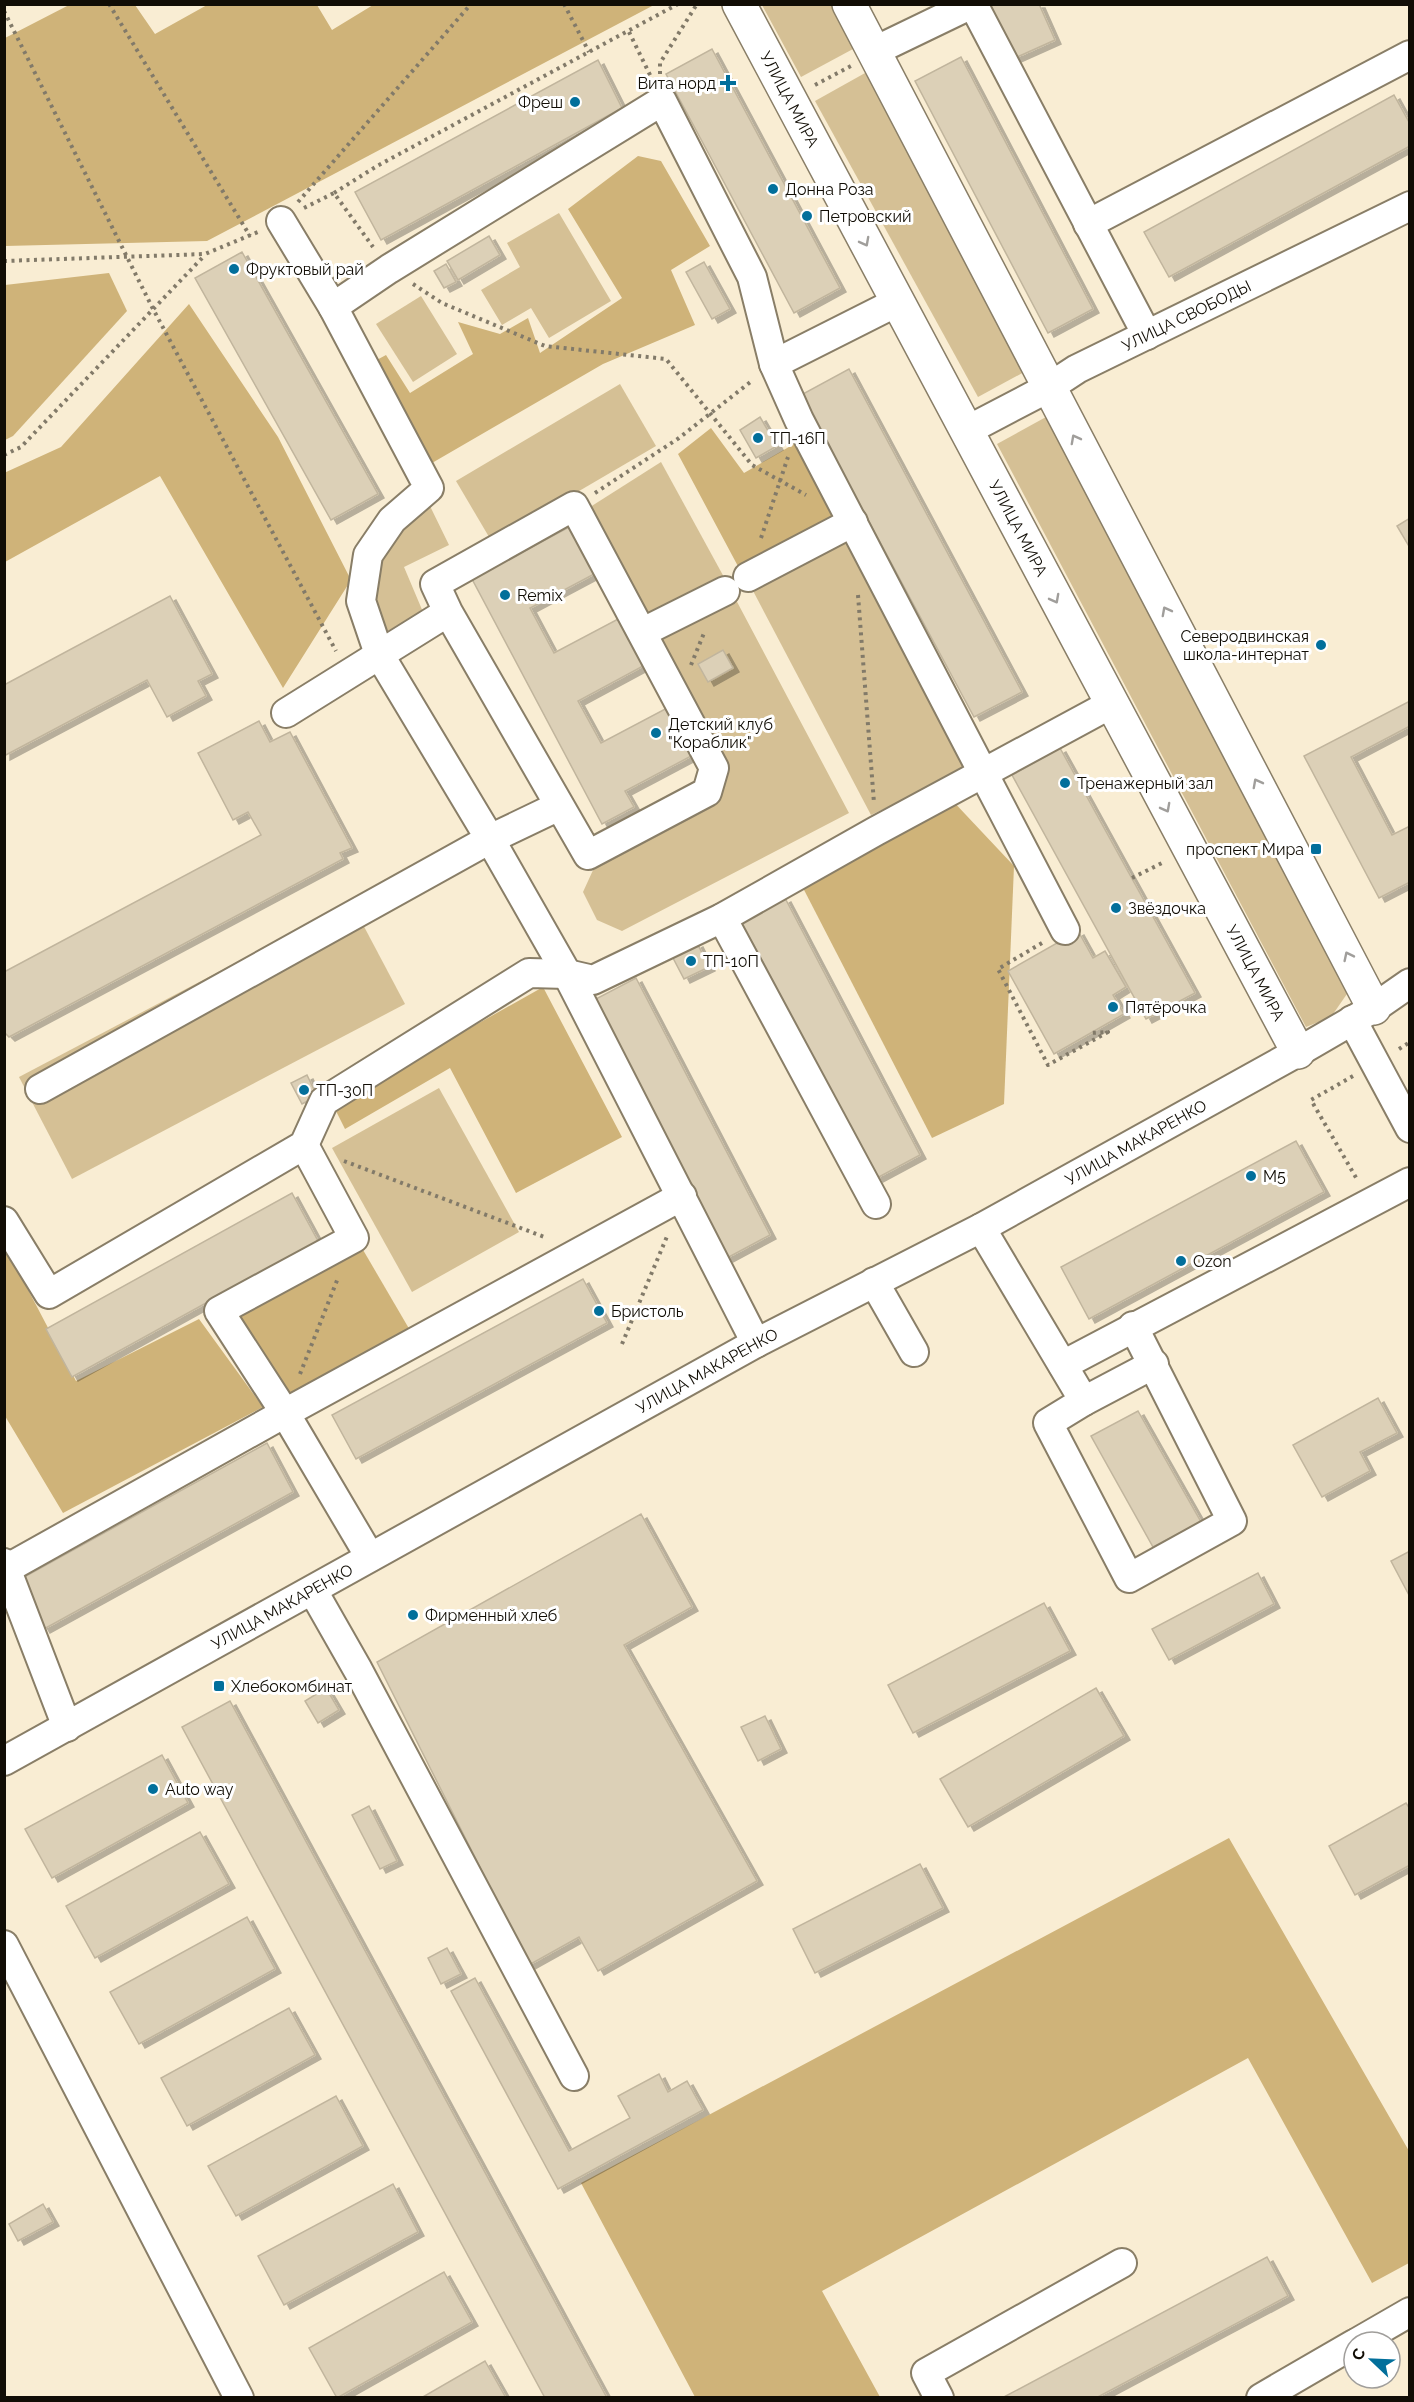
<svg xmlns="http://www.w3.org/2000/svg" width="1414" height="2402" viewBox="0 0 1414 2402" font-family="Raleway,sans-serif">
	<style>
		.green { fill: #d5c095 }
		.forest { fill: #cfb379 }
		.building { fill: #dcd0b7; stroke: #c1b59d; stroke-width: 1.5; filter: url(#shadow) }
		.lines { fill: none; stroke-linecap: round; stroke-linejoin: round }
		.minor-casing { stroke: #897e67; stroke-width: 32 }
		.major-casing { stroke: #897e67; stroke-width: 36 }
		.path { stroke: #827a69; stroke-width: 4; stroke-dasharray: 3 4.5; stroke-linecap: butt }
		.minor { stroke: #fff; stroke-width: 28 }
		.major { stroke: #fff; stroke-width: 33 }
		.oneway { stroke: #a09e9b }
		.poi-dot { fill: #026f9b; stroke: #fff; stroke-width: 2 }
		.labels { text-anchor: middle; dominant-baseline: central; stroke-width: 6; stroke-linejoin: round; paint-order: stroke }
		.poi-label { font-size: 16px; fill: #110d05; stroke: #fff; text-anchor: start }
		.street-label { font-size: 16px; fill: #110d05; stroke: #fff }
	</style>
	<defs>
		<filter id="shadow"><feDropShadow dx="6" dy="4" stdDeviation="0" flood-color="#0004"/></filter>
	</defs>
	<rect width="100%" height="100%" fill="#f9edd3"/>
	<!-- green -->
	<g class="green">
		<polygon points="762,5 845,5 866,42 801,77"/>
		<polygon points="874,68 1037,365 978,397 815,101"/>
		<polygon points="559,213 611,301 549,338 531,308 502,325 481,290 520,267 507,243"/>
		<polygon points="421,296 457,354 413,382 376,324"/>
		<polygon points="620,384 656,446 492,542 456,481"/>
		<polygon points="1046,417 1349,991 1331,1017 1306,1027 997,444"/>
		<polygon points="661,462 725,579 648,620 587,509"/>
		<polygon points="429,504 449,545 404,567 423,612 382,634 373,603 378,560 398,527"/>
		<polygon points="848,534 968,768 871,815 751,587"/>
		<polygon points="735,598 849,813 622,931 597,920 583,892 594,868 717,799 658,639"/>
		<polygon points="351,902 405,1004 72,1179 19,1077"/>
		<polygon points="439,1088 519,1232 412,1292 332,1148"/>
	</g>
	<!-- forest -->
	<g class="forest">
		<polygon points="69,5 135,5 155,34 207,5 317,5 332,30 373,5 654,5 207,241 5,246 5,38"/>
		<polygon points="638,156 661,161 710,246 671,270 695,325 603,364 432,463 373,362 386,355 410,393 473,354 458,322 500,334 528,318 540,353 622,298 568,209"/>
		<polygon points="109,273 127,311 13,436 5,440 5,285"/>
		<polygon points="189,304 278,437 351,580 283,688 160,476 5,562 4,473 61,447"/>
		<polygon points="711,428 744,473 801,440 838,521 740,570 678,454"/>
		<polygon points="950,798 1014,866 1004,1104 932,1138 802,886"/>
		<polygon points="543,987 622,1137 516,1193 450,1068 345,1129 333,1105"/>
		<polygon points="359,1243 411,1332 291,1403 238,1314"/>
		<polygon points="5,1246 76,1381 199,1319 263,1407 63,1513 5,1416"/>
		<polygon points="1229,1838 1409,2151 1409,2263 1372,2283 1248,2058 822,2291 880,2397 695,2397 581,2183"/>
	</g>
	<!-- building -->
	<g class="building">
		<polygon points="1039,4 1055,40 1015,58 990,5"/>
		<polygon points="712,49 840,288 794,313 666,74"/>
		<polygon points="961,57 1093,309 1048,333 915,81"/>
		<polygon points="598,60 622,108 381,240 355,192"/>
		<polygon points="1394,95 1410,124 1410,146 1169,277 1144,232"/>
		<polygon points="489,236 500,255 458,280 447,261"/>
		<polygon points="242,252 378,494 331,520 195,278"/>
		<polygon points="704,262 730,309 712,319 686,272"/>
		<polygon points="446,264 456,282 444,288 434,271"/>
		<polygon points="849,369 1022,692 974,717 801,395"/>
		<polygon points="760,417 777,446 756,458 740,430"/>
		<polygon points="1410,518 1410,548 1397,526"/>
		<polygon points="573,525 598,572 530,608 554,653 620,618 645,665 578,701 601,743 669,707 695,754 625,791 634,807 602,824 472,579"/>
		<polygon points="170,596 212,674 198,681 206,696 167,717 147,680 4,756 4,685"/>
		<polygon points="723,650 733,668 708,682 698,664"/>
		<polygon points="1410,701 1410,726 1351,757 1392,835 1410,826 1410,882 1379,898 1304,756"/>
		<polygon points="259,721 270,742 290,732 352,848 340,853 343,859 9,1037 4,1032 4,972 261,835 248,812 233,820 198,753"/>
		<polygon points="1060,748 1195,993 1146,1019 1012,775"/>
		<polygon points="785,898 920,1155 877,1178 741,921"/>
		<polygon points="1078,931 1093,958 1105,951 1126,987 1113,995 1124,1014 1054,1054 1008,971"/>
		<polygon points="697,943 709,967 684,979 672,956"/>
		<polygon points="636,978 770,1235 727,1258 592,1001"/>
		<polygon points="307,1075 317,1096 302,1104 291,1083"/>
		<polygon points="1296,1141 1324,1192 1089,1319 1061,1267"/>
		<polygon points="292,1193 318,1241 72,1377 46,1329"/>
		<polygon points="583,1279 607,1323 356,1459 332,1415"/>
		<polygon points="1378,1398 1397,1433 1360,1452 1370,1471 1322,1497 1293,1445"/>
		<polygon points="1138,1411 1201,1522 1153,1547 1091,1436"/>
		<polygon points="267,1443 293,1492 44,1629 17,1581"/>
		<polygon points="641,1514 692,1607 624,1645 757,1881 598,1971 579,1937 529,1965 377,1662"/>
		<polygon points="1410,1551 1410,1597 1391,1561"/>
		<polygon points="1258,1573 1274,1604 1169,1660 1152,1629"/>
		<polygon points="1044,1603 1070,1651 913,1733 888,1685"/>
		<polygon points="326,1688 339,1710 318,1723 305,1701"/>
		<polygon points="1096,1688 1124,1736 968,1827 940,1779"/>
		<polygon points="230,1701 607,2398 545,2398 182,1727"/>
		<polygon points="765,1716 781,1749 758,1761 741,1727"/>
		<polygon points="162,1755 188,1803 52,1878 25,1829"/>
		<polygon points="1406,1803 1410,1809 1410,1865 1355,1895 1329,1846"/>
		<polygon points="369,1806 397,1861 380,1869 352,1815"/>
		<polygon points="200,1832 229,1884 95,1958 66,1906"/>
		<polygon points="920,1864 943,1908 815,1973 793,1929"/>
		<polygon points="247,1917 275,1969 139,2044 110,1992"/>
		<polygon points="447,1948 461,1974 441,1984 428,1958"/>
		<polygon points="475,1978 569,2151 630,2118 618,2096 659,2074 668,2092 687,2081 703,2110 558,2189 451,1991"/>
		<polygon points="289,2008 315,2055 187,2126 161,2078"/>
		<polygon points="336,2096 363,2146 236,2216 208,2166"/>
		<polygon points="393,2184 418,2232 284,2305 258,2256"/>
		<polygon points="43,2204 53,2222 18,2241 9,2224"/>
		<polygon points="1267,2257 1288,2296 1096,2398 1002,2398"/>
		<polygon points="444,2272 472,2322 337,2398 309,2348"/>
		<polygon points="485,2361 506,2398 421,2398"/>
	</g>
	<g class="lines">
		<!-- minor casing -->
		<g class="minor-casing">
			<g id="minor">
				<polyline points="973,4 1147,335"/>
				<polyline points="875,54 887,45 972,4"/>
				<polyline points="281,221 333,307"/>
				<polyline points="1088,224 1410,55"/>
				<polyline points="774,364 897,302"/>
				<path id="s1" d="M966,431L1048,388L1077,369L1410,206"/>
				<polyline points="748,577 853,522"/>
				<polyline points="643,632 725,591"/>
				<polyline points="286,713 448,612 435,584 574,506 714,768 707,792 588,855 448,612"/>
				<polyline points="559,806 490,839 567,974 756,1343"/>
				<polyline points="722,918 876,1204"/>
				<polyline points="1352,1020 1410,1128"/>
				<polyline points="40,1089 490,839 379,654 361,601 368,555 392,520 429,488 333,307 389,269 662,101 752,277 774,364 799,420 1065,930"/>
				<polyline points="304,1145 354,1238 219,1311 285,1413 370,1557"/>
				<polyline points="4,1221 49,1294 304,1145 324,1101 529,973 567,974 593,980 722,918 876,831 1111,704"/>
				<polyline points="981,1228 1084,1401 1048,1423 1129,1578 1232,1521 1133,1326"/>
				<polyline points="874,1282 914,1352"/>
				<polyline points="1063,1365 1410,1182"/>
				<polyline points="1084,1401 1154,1364"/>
				<polyline points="4,1563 67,1727"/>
				<polyline points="8,1568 285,1413 682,1196"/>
				<polyline points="313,1591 358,1670 574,2076"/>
				<path id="s2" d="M4,1761L756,1343L981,1228L1298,1052L1374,1008L1410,983"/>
				<polyline points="4,1945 239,2398"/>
				<polyline points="1358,2342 1410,2312"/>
				<polyline points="939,2398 926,2373 1122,2263"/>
				<polyline points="1261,2398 1354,2344"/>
			</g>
		</g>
		<!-- major casing -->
		<g class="major-casing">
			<g id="major">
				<path id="s3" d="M739,4L1298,1052"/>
				<polyline points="849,4 1374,1008"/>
			</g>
		</g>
		<!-- path -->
		<g class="path">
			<polyline points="109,4 250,236"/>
			<polyline points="564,4 589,52"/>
			<polyline points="4,11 152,307 336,651"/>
			<polyline points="629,32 651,77"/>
			<polyline points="660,74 660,63 697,4"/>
			<polyline points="815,85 851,66"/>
			<polyline points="334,193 377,166 678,4"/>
			<polyline points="298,202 471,4"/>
			<polyline points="304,208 334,193 373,247"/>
			<polyline points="4,261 205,254 258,232"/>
			<polyline points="413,284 442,303 545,346 666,359 752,465 806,495"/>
			<polyline points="4,455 21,447 205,255"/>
			<polyline points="595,493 679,438 753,380"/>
			<polyline points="761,538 788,457"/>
			<polyline points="858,595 874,803"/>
			<polyline points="691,665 704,633"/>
			<polyline points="1132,878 1164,862"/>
			<polyline points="1042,943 998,969 1048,1065 1108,1032 1090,1033"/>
			<polyline points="1399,1049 1410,1042"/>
			<polyline points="1353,1076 1311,1100 1358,1181"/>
			<polyline points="344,1161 547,1238"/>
			<polyline points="622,1344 668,1234"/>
			<polyline points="300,1374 338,1278"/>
		</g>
		<!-- minor -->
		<use href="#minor" class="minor"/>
		<!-- major -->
		<use href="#major" class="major"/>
	</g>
	<!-- one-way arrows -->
	<defs><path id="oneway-chevron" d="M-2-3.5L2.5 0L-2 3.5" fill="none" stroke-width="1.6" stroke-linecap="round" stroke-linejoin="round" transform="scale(1.5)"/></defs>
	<g class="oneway">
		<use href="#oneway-chevron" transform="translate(865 242) rotate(62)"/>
		<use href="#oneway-chevron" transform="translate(1075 439) rotate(-118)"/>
		<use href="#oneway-chevron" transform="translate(1055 599) rotate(62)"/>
		<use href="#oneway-chevron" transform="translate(1166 611) rotate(-118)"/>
		<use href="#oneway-chevron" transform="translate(1257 783) rotate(-118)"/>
		<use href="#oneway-chevron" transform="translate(1166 808) rotate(62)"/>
		<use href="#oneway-chevron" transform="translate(1348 956) rotate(-116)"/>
	</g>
	<!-- markers -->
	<g class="poi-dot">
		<path d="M725 74h6v6h6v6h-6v6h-6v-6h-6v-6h6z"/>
		<circle cx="575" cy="102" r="6"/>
		<circle cx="773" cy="189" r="6"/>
		<circle cx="807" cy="216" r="6"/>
		<circle cx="234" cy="269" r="6"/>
		<circle cx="758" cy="438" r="6"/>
		<circle cx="505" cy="595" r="6"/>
		<circle cx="1321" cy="645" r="6"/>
		<circle cx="656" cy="733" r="6"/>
		<circle cx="1065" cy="783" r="6"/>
		<rect x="1310" y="843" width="12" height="12" rx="3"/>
		<circle cx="1116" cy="908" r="6"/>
		<circle cx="691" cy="961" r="6"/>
		<circle cx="1113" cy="1007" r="6"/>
		<circle cx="304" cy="1090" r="6"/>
		<circle cx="1251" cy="1176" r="6"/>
		<circle cx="1181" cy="1261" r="6"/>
		<circle cx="599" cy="1311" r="6"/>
		<circle cx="413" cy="1615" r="6"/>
		<rect x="213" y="1680" width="12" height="12" rx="3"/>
		<circle cx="153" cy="1789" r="6"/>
	</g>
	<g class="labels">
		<!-- poi labels -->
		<g class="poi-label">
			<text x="716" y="83" text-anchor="end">Вита норд</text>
			<text x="563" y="102" text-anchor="end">Фреш</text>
			<text x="785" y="189">Донна Роза</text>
			<text x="819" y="216">Петровский</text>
			<text x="246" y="269">Фруктовый рай</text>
			<text x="770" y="438">ТП-16П</text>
			<text x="517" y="595">Remix</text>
			<text x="1309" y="636" text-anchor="end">Северодвинская<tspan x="1309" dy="18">школа-интернат</tspan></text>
			<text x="668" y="724">Детский клуб<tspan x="668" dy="18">"Кораблик"</tspan></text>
			<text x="1077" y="783">Тренажерный зал</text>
			<text x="1304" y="849" text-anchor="end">проспект Мира</text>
			<text x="1128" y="908">Звёздочка</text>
			<text x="703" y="961">ТП-10П</text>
			<text x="1125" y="1007">Пятёрочка</text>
			<text x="316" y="1090">ТП-30П</text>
			<text x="1263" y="1176">М5</text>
			<text x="1193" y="1261">Ozon</text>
			<text x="611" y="1311">Бристоль</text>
			<text x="425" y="1615">Фирменный хлеб</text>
			<text x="231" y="1686">Хлебокомбинат</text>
			<text x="165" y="1789">Auto way</text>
		</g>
		<!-- street labels -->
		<g class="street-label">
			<text stroke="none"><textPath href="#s3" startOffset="108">УЛИЦА МИРА</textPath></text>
			<text stroke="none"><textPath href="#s1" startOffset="249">УЛИЦА СВОБОДЫ</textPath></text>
			<text stroke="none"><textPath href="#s3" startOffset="594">УЛИЦА МИРА</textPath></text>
			<text stroke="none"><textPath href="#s3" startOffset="1098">УЛИЦА МИРА</textPath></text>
			<text stroke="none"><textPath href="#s2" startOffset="1290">УЛИЦА МАКАРЕНКО</textPath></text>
			<text stroke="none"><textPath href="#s2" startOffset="804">УЛИЦА МАКАРЕНКО</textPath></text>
			<text stroke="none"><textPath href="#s2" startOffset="318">УЛИЦА МАКАРЕНКО</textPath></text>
		</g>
	</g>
	<!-- border -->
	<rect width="1414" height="2402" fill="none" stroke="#110d05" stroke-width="12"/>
	<!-- north arrow -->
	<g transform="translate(1372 2360) rotate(293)"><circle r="28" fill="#ffffff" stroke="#a09e9b" stroke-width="1.5"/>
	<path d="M0-4.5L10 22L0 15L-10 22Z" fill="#026f9b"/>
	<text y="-9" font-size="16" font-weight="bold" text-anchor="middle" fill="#110d05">С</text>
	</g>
</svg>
